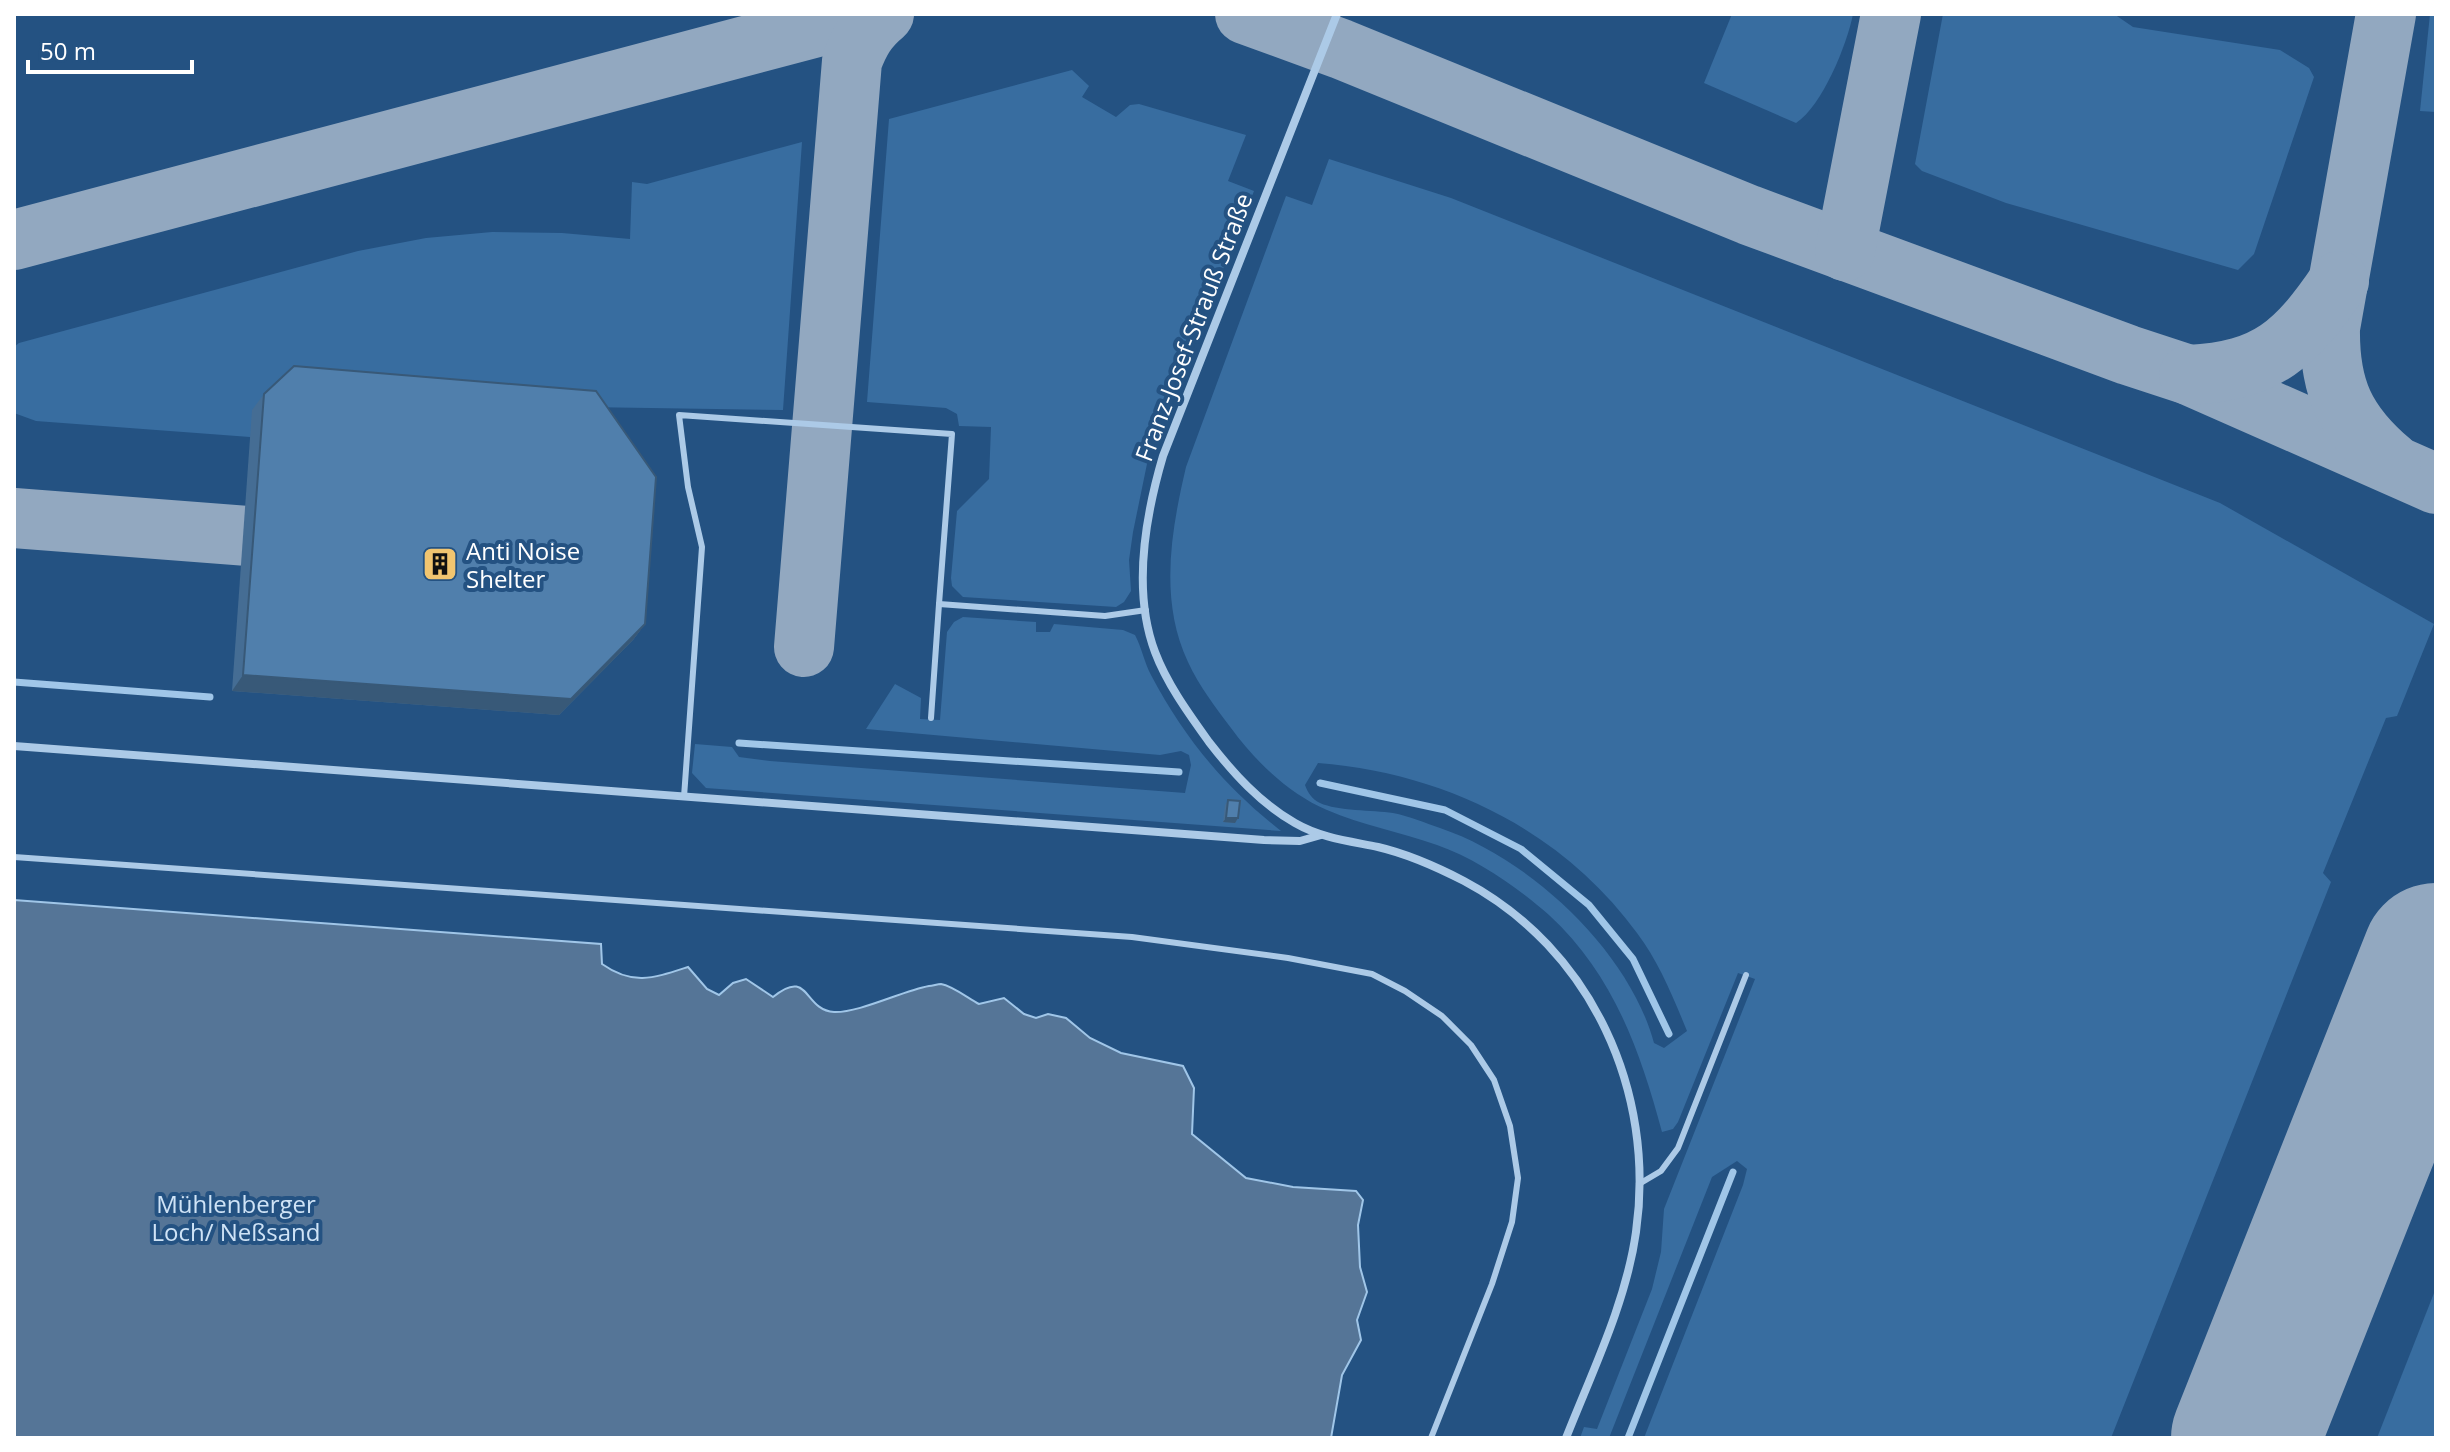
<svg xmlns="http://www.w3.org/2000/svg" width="2450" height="1452" viewBox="0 0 2450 1452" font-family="'Open Sans',sans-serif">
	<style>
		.green { fill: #386da0; fill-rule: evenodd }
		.water { fill: #557597; stroke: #a0c6e8; stroke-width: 2 }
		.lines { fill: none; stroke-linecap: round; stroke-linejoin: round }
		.stream { stroke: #a0c6e8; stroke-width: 7 }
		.taxiway { stroke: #92a8c0; stroke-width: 60 }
		.runway { stroke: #92a8c0; stroke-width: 148 }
		.service { stroke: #accae7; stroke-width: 6 }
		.minor { stroke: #accae7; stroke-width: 8 }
		.wall { fill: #456d94 }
		.shaded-wall { fill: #385978 }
		.building { fill: #507fac; stroke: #385978; stroke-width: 2 }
		.labels { text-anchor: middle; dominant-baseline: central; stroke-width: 8; stroke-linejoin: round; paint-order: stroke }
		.street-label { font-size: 24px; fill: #fff; stroke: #245282 }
		.poi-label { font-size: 24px; fill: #fff; stroke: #245282; text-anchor: start }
		.park-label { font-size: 24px; fill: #cfe3f6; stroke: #245282 }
	</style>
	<rect width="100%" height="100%" fill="#245282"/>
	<!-- green -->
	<g class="green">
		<path d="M1732,14H1853C1847,45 1822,106 1796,123L1704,83Z"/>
		<polygon points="1943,14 2114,14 2133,27 2280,50 2309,68 2314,77 2254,254 2238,270 2006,203 1922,171 1915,164"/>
		<polygon points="2430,14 2436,14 2436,112 2420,111"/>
		<polygon points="1072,70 1089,86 1082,97 1116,117 1130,105 1139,104 1246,135 1228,181 1254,191 1153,447 1144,443 1139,455 1148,459 1133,532 1129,560 1131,591 1124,602 1116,607 963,597 952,586 951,578 957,511 989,479 991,427 959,426 957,414 946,408 867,402 889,119"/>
		<polygon points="802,142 783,410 585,407 250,437 36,421 14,413 14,347 19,343 358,251 426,238 492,232 562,233 630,239 632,182 647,184"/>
		<path d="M1329,159L1451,198L2220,503L2434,624L2397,716L2386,718L2323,873L2331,882L2111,1438H1644L1743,1185L1747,1169L1737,1161L1712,1177L1609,1438H1580L1584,1427L1597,1429L1652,1289L1661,1252L1664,1209L1755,979L1738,973L1678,1122L1673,1129L1662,1132C1640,1050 1613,974 1549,915C1517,887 1477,859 1437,845C1401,832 1361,825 1327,810C1289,794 1255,761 1231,728C1216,708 1199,686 1188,662C1159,600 1171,531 1186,467L1286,196L1312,205ZM1318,763C1444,773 1562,830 1637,933C1659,962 1673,997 1687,1031L1664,1048L1654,1043C1629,950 1529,858 1440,828C1425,823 1409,816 1393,813C1373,810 1337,811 1320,803C1312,799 1308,793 1305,785Z"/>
		<path d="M963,617L1036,622V632H1050L1054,624L1123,630L1135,635C1142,648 1144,662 1151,675C1185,739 1224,786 1281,831L706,788L692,773L695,744L732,747L739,757L770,761L1185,793L1191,765L1189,755L1181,751L1160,755L866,729L895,684L921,698L920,719L940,720L947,632L954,622Z"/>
		<polygon points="2436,1288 2436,1438 2377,1438"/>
	</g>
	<!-- water -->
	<path class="water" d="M14,900L601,944L602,964C633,986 654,978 688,967L707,989L719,995L733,983L746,979L773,997C810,967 803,1010 834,1012C859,1013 902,991 929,986C933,986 937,984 941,984C953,986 969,999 979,1004L1004,998L1024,1014L1036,1018L1048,1014L1066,1018L1090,1038L1121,1053L1183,1066L1194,1088L1192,1134L1246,1178L1293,1187L1356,1191L1363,1200L1358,1225L1360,1267L1367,1292L1357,1320L1361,1340L1342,1375L1331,1438H14Z"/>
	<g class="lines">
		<!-- stream -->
		<g class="stream">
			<polyline points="14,682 210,697"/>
			<polyline points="739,743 1179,772"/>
			<polyline points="1320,783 1445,810 1521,849 1589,905 1633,959 1669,1034"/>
			<polyline points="1628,1438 1733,1172"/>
		</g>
		<!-- taxiway -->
		<g class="taxiway">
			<polyline points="1245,14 1341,49 1749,215 2128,355 2189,375 2436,484"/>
			<path d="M2386,14L2330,328C2329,388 2345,423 2391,462"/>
			<polyline points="14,240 866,14"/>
			<polyline points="1845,251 1891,14"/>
			<path d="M2189,375C2268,371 2296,344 2339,281"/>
			<polyline points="14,518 325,542"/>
			<path d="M804,647L852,61C860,40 867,28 884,14"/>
		</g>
		<!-- runway -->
		<polyline class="runway" points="2245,1438 2436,957"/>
		<!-- service -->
		<g class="service">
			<polyline points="931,718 939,604"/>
			<polyline points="684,797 702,547 688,487 679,415 952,434 939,604 1105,616 1146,610"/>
			<polyline points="14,857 1132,937 1288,958 1372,974 1405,991 1442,1016 1471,1045 1494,1080 1510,1126 1518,1178 1512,1222 1492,1284 1431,1438"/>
			<polyline points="1639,1184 1661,1171 1678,1148 1746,975"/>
		</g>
		<!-- minor -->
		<g class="minor">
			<path d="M1337,14L1163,456C1145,517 1132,591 1155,652C1167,684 1189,714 1209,742C1233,773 1260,803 1295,823C1321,838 1349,841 1378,847C1408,854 1437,867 1464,881C1592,949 1656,1092 1636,1232C1626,1303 1592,1372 1566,1438"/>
			<polyline points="14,746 1264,840 1300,841 1321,835"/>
		</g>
	</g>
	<!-- wall -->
	<g class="wall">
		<polygon points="264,394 645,624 633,640 559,715 232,691 252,410"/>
		<polygon points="1228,800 1238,818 1235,823 1223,822 1225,805"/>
	</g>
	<!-- shaded-wall -->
	<g class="shaded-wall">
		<polygon points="645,624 633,640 559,715 232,691 243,675"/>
		<polygon points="1226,818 1238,818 1235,823 1223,822"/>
	</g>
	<!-- building -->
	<g class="building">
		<polygon points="294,366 596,391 656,477 645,624 571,699 243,675 264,394"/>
		<polygon points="1228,800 1240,801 1238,818 1226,818"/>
	</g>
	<!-- icons -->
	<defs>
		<g id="building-square" transform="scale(1.8)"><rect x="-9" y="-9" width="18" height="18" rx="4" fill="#f1c570" stroke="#245282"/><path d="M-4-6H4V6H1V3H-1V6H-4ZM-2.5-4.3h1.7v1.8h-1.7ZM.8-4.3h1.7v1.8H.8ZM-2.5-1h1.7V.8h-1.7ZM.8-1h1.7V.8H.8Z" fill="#111"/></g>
	</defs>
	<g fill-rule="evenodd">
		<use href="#building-square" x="440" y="564"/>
	</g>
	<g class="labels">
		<!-- street labels -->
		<g class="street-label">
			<text transform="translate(1193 327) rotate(-69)">Franz-Josef-Strauß Straße</text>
		</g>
		<!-- poi labels -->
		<g class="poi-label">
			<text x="466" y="550">Anti Noise<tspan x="466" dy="28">Shelter</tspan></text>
		</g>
		<!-- park labels -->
		<g class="park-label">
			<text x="236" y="1203">Mühlenberger<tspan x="236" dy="28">Loch/ Neßsand</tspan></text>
		</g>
	</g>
	<!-- border -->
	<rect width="2450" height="1452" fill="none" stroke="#ffffff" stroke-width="32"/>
	<!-- scale -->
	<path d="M28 60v12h164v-12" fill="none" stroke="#ffffff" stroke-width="4"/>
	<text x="40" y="60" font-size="24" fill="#ffffff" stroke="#245282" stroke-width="6" paint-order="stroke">50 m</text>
</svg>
